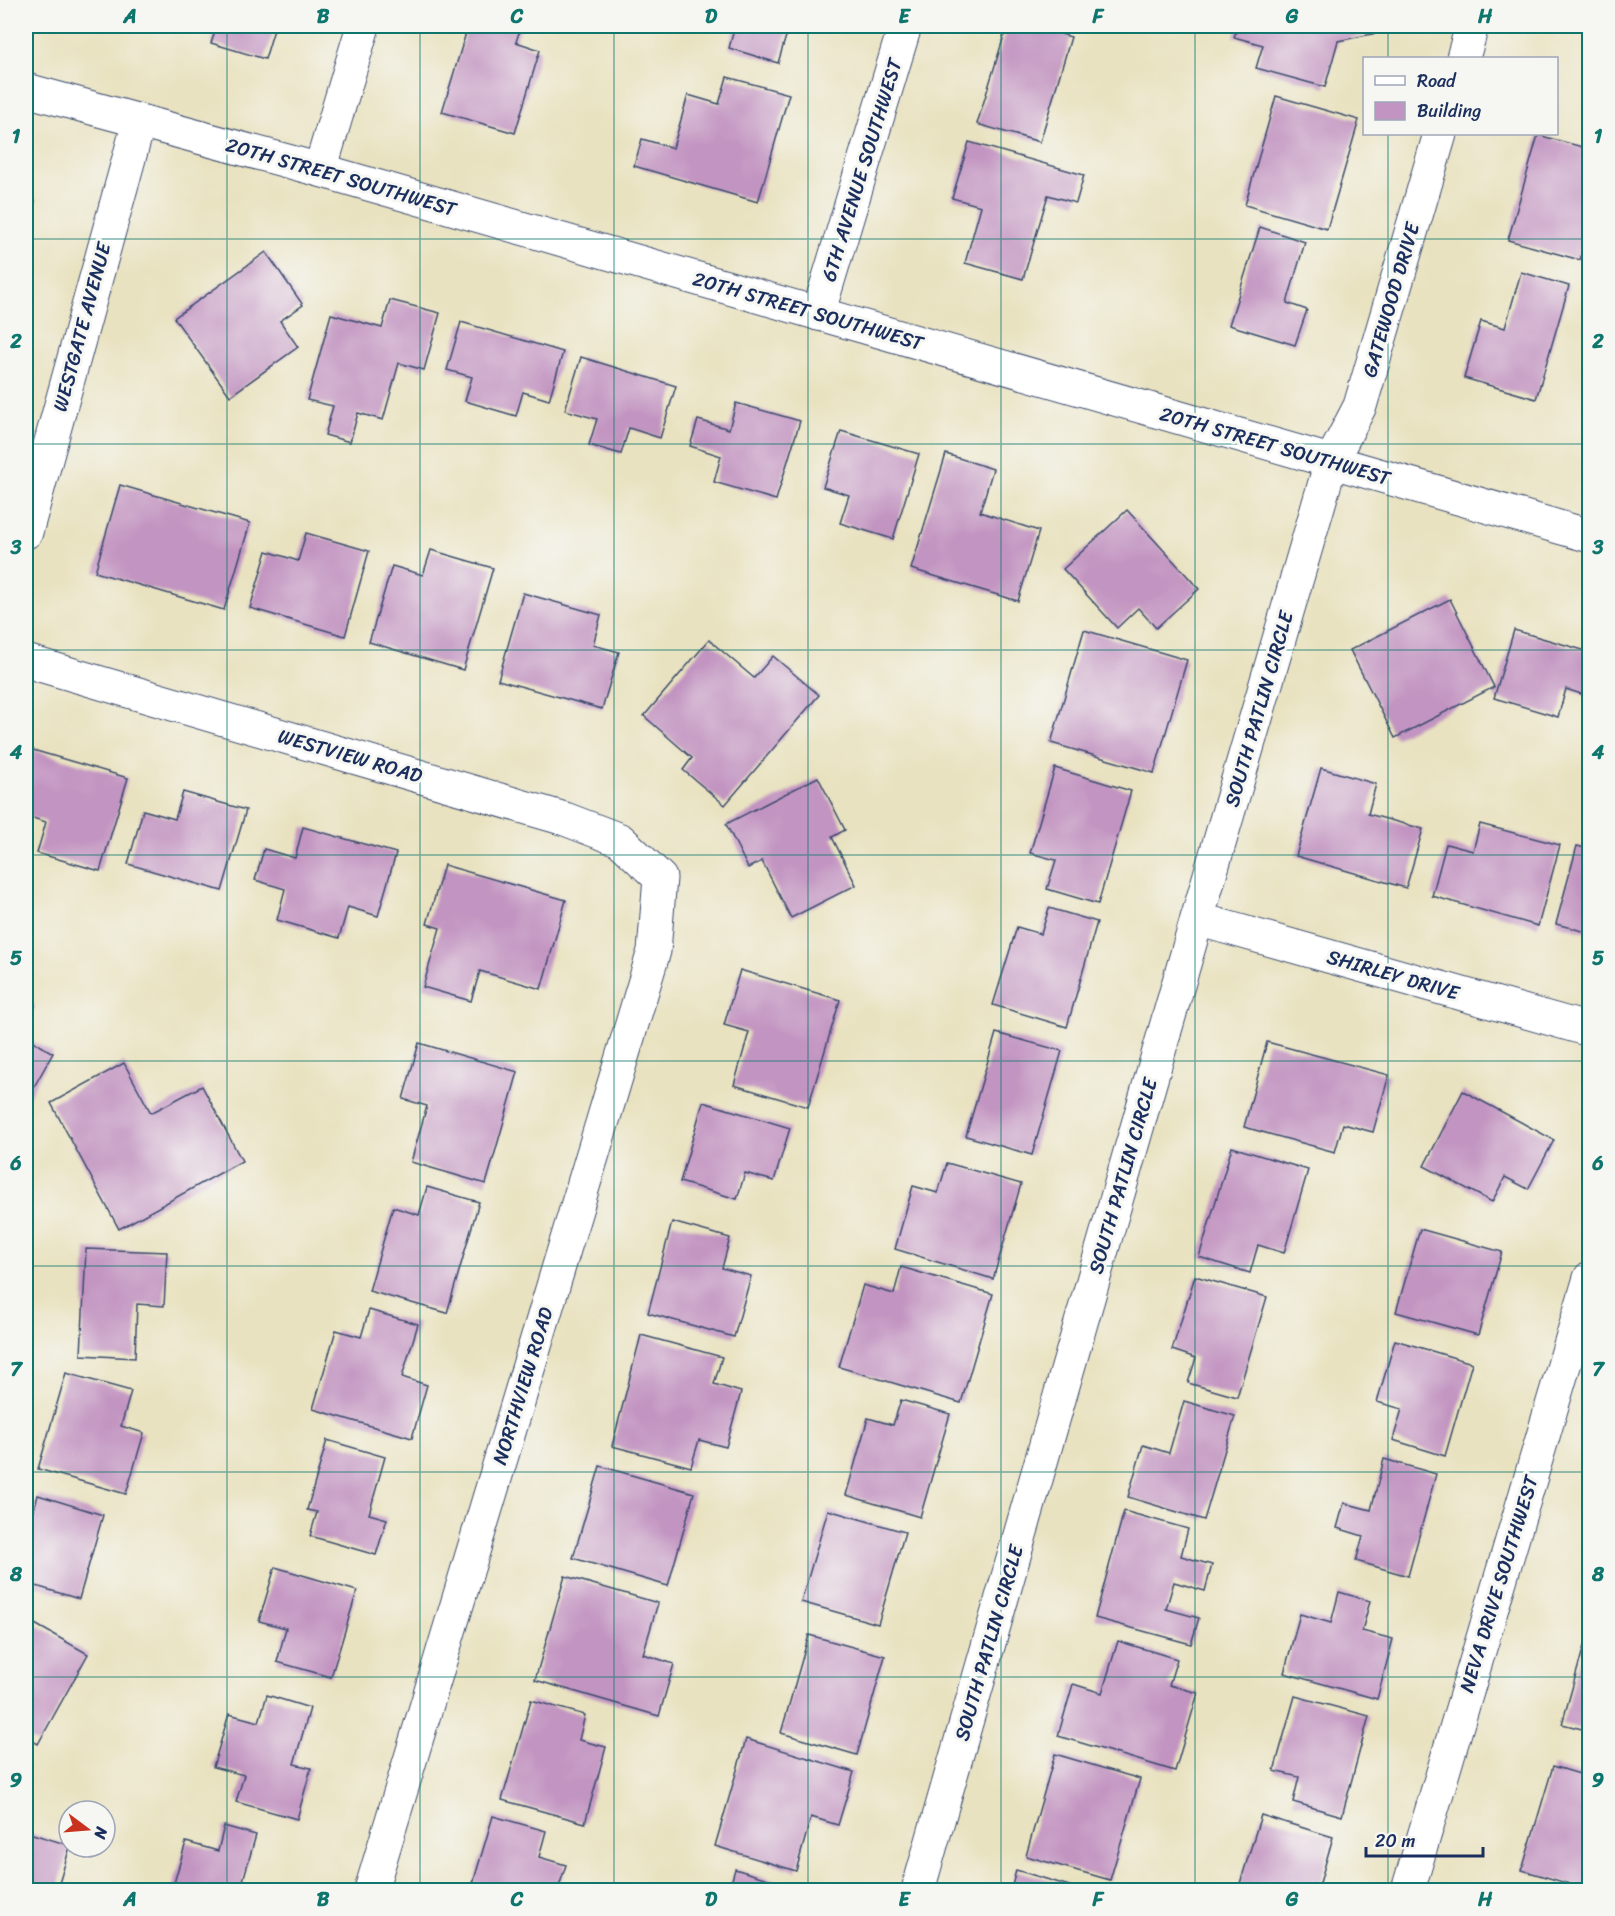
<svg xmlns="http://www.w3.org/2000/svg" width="1615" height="1916" viewBox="0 0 1615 1916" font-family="Sriracha,sans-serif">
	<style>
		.building { fill: #c294c1 }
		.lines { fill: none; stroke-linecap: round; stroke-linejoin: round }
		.street-casing { stroke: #3a4a6d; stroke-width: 35 }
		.secondary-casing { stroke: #3a4a6d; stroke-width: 35 }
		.street { stroke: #fff; stroke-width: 33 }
		.secondary { stroke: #fff; stroke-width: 33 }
		.grid { fill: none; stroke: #0f766e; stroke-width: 1.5; stroke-opacity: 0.55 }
		.labels { text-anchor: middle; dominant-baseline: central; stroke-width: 6; stroke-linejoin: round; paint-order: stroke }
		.street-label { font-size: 20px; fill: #1b2f5e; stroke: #f6f6f2 }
		.neatline { fill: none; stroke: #0f766e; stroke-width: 2 }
		.grid-label { font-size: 20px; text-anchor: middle; font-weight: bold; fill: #0f766e }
	</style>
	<rect width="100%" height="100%" fill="#f6f6f2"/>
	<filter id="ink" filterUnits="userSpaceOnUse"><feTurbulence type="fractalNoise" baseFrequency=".0167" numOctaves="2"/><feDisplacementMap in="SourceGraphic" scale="12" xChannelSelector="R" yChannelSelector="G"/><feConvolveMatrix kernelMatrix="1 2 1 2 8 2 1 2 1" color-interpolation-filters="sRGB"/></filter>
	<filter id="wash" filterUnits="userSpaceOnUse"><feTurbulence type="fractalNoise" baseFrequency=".008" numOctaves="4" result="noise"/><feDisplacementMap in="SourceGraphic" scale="24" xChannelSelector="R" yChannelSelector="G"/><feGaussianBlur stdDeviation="1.35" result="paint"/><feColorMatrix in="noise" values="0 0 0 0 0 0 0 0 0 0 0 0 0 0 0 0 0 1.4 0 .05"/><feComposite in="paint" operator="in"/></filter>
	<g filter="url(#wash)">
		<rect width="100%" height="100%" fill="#e9e2c0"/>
		<g id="blocks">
			<!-- building -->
			<g class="building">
				<polygon points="217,26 275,26 265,59 211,43"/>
				<polygon points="468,26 521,26 516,42 540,50 515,133 442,112"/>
				<polygon points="735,26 789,26 778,63 729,48"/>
				<polygon points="1007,26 1033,26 1071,37 1040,142 977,124"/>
				<polygon points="1238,26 1385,26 1387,31 1338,41 1325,87 1256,68 1263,45 1234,37"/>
				<polygon points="727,77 789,94 758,202 634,166 642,139 673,148 688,95 719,104"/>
				<polygon points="1276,96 1359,120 1327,229 1245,205"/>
				<polygon points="1538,135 1590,149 1590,228 1580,260 1508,240"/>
				<polygon points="969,142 1084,175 1076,203 1048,195 1023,279 965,263 981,206 952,198"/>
				<polygon points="26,199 35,201 26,231"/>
				<polygon points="1260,227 1305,242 1287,303 1307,310 1295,345 1229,325"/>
				<polygon points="266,252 303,305 280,321 298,347 230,396 174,318"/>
				<polygon points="1521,272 1569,286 1536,399 1464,378 1481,321 1505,328"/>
				<polygon points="390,300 440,313 424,370 399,363 383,420 358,413 350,442 325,435 333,406 307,400 331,314 382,328"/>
				<polygon points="461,322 563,352 549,400 523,392 516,416 465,401 472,377 447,370"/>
				<polygon points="581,357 676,386 660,438 629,428 621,454 589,445 597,419 565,410"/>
				<polygon points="736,403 800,421 776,500 714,482 721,456 690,446 698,420 729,429"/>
				<polygon points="841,431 919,454 893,539 840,523 849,495 823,487"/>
				<polygon points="946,454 993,469 980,512 1039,531 1018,601 911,569"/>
				<polygon points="120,485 250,523 224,610 95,572"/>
				<polygon points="1127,510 1199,589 1156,628 1138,608 1117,628 1063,569"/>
				<polygon points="306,533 369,551 345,636 250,608 267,551 298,561"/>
				<polygon points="431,550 493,568 463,670 369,642 392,566 423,575"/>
				<polygon points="523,593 601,615 593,645 619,652 602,709 498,680"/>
				<polygon points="1450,599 1494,687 1395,738 1350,650"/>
				<polygon points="1084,630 1187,660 1154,773 1051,743"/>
				<polygon points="1514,630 1590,652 1590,697 1566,689 1558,717 1494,698"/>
				<polygon points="709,640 754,678 773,656 819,695 725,805 683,770 692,758 644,716"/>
				<polygon points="33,750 128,778 100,871 37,853 46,822 26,816 26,775"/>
				<polygon points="1055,768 1131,791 1098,904 1047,889 1056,860 1030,853"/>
				<polygon points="1321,768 1376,784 1368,814 1423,829 1406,888 1296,856"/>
				<polygon points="818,777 845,830 832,837 856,885 791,918 762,861 748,868 726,824"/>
				<polygon points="183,792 246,810 222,891 128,864 143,810 175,819"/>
				<polygon points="1480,824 1560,845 1538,926 1432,896 1446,844 1473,851"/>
				<polygon points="303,827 396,853 378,916 348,907 339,938 277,920 285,889 255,880 264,849 295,858"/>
				<polygon points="1577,846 1590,849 1590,933 1556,924"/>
				<polygon points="444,865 566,900 541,989 480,971 471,1001 423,987 440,928 427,924"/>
				<polygon points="1049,908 1097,922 1067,1027 993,1005 1017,927 1041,934"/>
				<polygon points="740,970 840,1000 808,1107 734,1085 749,1032 724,1025"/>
				<polygon points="26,1000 35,1006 26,1023"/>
				<polygon points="996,1033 1062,1051 1032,1155 966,1136"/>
				<polygon points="26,1037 53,1053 26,1101"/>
				<polygon points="1267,1042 1389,1075 1373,1132 1343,1124 1335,1152 1244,1127"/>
				<polygon points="419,1043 518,1072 486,1184 411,1162 427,1106 403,1099"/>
				<polygon points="124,1063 151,1113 202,1086 242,1161 119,1229 51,1103"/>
				<polygon points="1463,1091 1554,1140 1528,1189 1505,1177 1492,1202 1424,1166"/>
				<polygon points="703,1102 790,1128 774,1181 745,1173 737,1199 680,1182"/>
				<polygon points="1232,1147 1308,1170 1284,1253 1258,1245 1250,1273 1199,1257"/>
				<polygon points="947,1163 1021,1184 993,1279 895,1249 913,1186 938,1193"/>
				<polygon points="427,1187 479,1202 447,1313 369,1291 393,1207 419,1215"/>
				<polygon points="672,1222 730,1238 722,1268 751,1276 734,1337 648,1313"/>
				<polygon points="1420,1229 1502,1252 1478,1335 1396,1312"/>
				<polygon points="86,1249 167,1252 164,1306 137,1304 135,1358 81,1355"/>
				<polygon points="901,1267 993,1294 961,1403 839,1367 863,1285 894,1294"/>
				<polygon points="1195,1276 1267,1297 1237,1397 1188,1383 1196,1358 1172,1350"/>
				<polygon points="369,1310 418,1324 402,1377 427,1385 412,1438 313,1409 336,1330 361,1337"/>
				<polygon points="641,1335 722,1357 714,1384 741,1392 726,1447 699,1440 691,1467 612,1446"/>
				<polygon points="1395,1340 1472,1363 1445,1456 1393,1440 1402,1409 1377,1402"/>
				<polygon points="66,1373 131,1391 121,1426 144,1433 126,1494 38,1469"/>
				<polygon points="901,1400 950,1414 920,1517 846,1495 868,1418 893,1425"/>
				<polygon points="1184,1401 1235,1416 1204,1520 1128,1497 1143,1445 1169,1453"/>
				<polygon points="327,1440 385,1457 369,1514 387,1519 376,1555 310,1536 317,1512 307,1510"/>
				<polygon points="1384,1459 1436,1474 1408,1576 1356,1561 1363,1536 1337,1528 1344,1503 1371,1510"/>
				<polygon points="600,1466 694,1493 668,1586 573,1558"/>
				<polygon points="38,1495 103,1515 79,1599 26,1583 26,1538"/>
				<polygon points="828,1510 905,1532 878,1624 801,1602"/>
				<polygon points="1124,1511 1188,1529 1181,1556 1212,1565 1205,1591 1174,1582 1166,1609 1199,1618 1191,1644 1095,1618"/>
				<polygon points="275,1567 357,1591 331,1677 277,1662 286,1628 259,1621"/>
				<polygon points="565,1576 658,1603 643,1654 674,1664 659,1716 535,1680"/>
				<polygon points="1339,1592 1370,1601 1362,1631 1393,1639 1377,1699 1284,1673 1300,1614 1331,1623"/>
				<polygon points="26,1619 88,1654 38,1744 26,1737"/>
				<polygon points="809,1635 885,1656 857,1755 781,1733"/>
				<polygon points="1118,1641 1177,1659 1169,1685 1198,1693 1175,1771 1058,1736 1073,1684 1102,1693"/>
				<polygon points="1584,1646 1590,1647 1590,1731 1562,1724"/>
				<polygon points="267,1695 310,1708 294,1764 311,1768 297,1819 236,1802 244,1775 213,1767 229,1714 259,1722"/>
				<polygon points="1295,1696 1369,1716 1342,1816 1293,1802 1299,1777 1274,1771"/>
				<polygon points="531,1700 585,1715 579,1740 606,1747 585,1823 502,1800"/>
				<polygon points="746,1739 854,1772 838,1825 811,1817 796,1871 715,1846"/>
				<polygon points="1055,1754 1140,1779 1110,1880 1026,1856"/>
				<polygon points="1553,1766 1590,1777 1590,1890 1522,1870"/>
				<polygon points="1261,1815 1333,1837 1318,1890 1238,1890"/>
				<polygon points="493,1816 546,1831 539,1857 566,1865 558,1890 471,1890"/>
				<polygon points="224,1826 256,1835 242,1884 262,1890 172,1890 186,1842 218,1851"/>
				<polygon points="26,1832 69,1845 70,1847 57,1890 26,1890"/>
				<polygon points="735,1869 791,1886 789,1890 729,1890"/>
				<polygon points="1016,1870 1083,1890 1011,1890"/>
			</g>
		</g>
	</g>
	<g filter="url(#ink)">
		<use href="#blocks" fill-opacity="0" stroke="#3a4a6d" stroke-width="1.5"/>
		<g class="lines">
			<!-- street casing -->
			<g class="street-casing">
				<g id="street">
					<polyline points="1463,58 1472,26"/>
					<polyline points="320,170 363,26"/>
					<polyline points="818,314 905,26"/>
					<polyline points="26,532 139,122"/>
					<polyline points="26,661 565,819 620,840 660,878 654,951 371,1890"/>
					<polyline points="1197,919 1590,1030"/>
					<polyline points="918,1890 1197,919 1331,462 1360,406 1440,134"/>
					<polyline points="1408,1890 1590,1278"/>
				</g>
			</g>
			<!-- secondary casing -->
			<g class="secondary-casing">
				<polyline id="secondary" points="26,90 320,170 1590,536"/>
			</g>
			<!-- street -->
			<use href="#street" class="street"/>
			<!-- secondary -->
			<use href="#secondary" class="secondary"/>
		</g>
	</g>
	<!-- grid -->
	<path class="grid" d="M227,26V1890M420,26V1890M614,26V1890M808,26V1890M1001,26V1890M1195,26V1890M1388,26V58M1388,134V1890M26,239H1590M26,444H1590M26,650H1590M26,855H1590M26,1061H1590M26,1266H1590M26,1472H1590M26,1677H1590"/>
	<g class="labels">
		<!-- street labels -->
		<g class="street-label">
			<text transform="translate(862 170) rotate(-73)">6TH AVENUE SOUTHWEST</text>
			<text transform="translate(341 177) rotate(16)">20TH STREET SOUTHWEST</text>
			<text transform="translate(1391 300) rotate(-74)">GATEWOOD DRIVE</text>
			<text transform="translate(808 311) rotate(16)">20TH STREET SOUTHWEST</text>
			<text transform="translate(82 327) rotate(-75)">WESTGATE AVENUE</text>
			<text transform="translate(1275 446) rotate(16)">20TH STREET SOUTHWEST</text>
			<text transform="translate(1259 709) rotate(-74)">SOUTH PATLIN CIRCLE</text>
			<text transform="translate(350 756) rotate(16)">WESTVIEW ROAD</text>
			<text transform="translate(1393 975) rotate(16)">SHIRLEY DRIVE</text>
			<text transform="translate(1123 1176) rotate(-74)">SOUTH PATLIN CIRCLE</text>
			<text transform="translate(523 1386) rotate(-73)">NORTHVIEW ROAD</text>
			<text transform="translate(1499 1584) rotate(-73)">NEVA DRIVE SOUTHWEST</text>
			<text transform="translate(989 1643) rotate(-74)">SOUTH PATLIN CIRCLE</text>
		</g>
	</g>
	<!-- margin -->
	<rect width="1615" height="1916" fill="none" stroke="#f6f6f2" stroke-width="66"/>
	<!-- legend -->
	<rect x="1363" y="57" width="195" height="78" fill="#f6f6f2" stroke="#9ea6b7" stroke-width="1.5"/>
	<rect x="1375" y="76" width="30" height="9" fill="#ffffff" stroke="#9ea6b7" stroke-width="1.5"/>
	<text x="1417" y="87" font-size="18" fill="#1b2f5e">Road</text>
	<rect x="1375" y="102" width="30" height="18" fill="#c294c1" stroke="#9ea6b7" stroke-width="1.5"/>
	<text x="1417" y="117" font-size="18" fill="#1b2f5e">Building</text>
	<!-- north arrow -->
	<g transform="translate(87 1829) rotate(106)"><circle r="28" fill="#f6f6f2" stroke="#9ea6b7" stroke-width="1.5"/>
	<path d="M0-4.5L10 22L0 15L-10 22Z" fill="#c8321e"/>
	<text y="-9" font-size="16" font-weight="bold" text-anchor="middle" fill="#1b2f5e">N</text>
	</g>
	<!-- scale -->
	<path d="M1366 1847v9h117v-9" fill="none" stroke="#1b2f5e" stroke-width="3"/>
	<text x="1375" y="1847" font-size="18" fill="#1b2f5e" stroke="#f6f6f2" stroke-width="4.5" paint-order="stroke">20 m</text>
	<rect x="33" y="33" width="1549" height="1850" class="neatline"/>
	<g class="grid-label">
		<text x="130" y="23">A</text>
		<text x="323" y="23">B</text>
		<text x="517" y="23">C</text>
		<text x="711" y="23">D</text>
		<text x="904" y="23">E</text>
		<text x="1098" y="23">F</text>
		<text x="1292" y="23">G</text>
		<text x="1485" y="23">H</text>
		<text x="16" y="143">1</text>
		<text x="1598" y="143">1</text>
		<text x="16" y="348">2</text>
		<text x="1598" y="348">2</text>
		<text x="16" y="554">3</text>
		<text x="1598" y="554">3</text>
		<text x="16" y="759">4</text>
		<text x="1598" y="759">4</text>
		<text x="16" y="965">5</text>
		<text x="1598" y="965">5</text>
		<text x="16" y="1170">6</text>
		<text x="1598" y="1170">6</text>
		<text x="16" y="1376">7</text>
		<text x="1598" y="1376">7</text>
		<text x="16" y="1581">8</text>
		<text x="1598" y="1581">8</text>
		<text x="16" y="1787">9</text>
		<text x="1598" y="1787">9</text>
		<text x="130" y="1906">A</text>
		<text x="323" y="1906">B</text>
		<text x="517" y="1906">C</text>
		<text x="711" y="1906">D</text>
		<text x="904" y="1906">E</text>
		<text x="1098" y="1906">F</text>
		<text x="1292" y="1906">G</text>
		<text x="1485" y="1906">H</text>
	</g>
</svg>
